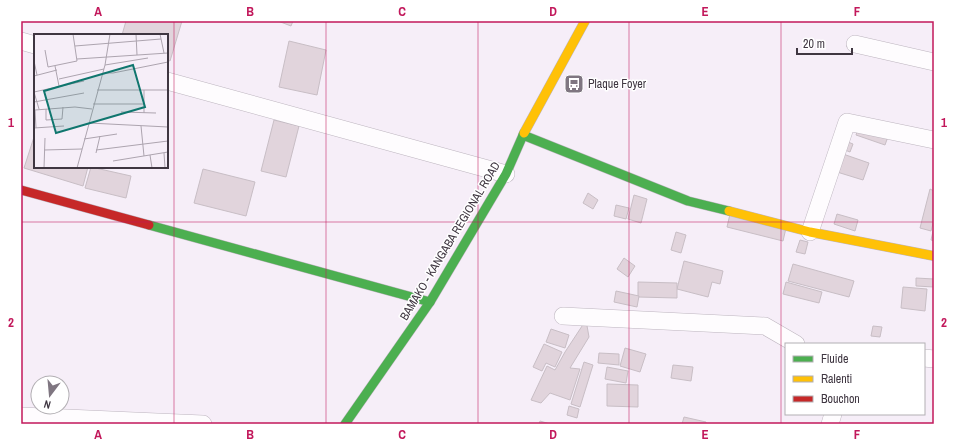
<svg xmlns="http://www.w3.org/2000/svg" width="955" height="445" viewBox="0 0 955 445" font-family="'Archivo Narrow',sans-serif">
	<style>
		.building { fill: #e1d4dc; stroke: #c8bec5 }
		.lines { fill: none; stroke-linecap: round; stroke-linejoin: round }
		.street-casing { stroke: #bdb5bf; stroke-width: 18 }
		.fast-casing { stroke: #bdb5bf; stroke-width: 10 }
		.slow-casing { stroke: #bdb5bf; stroke-width: 10 }
		.jam-casing { stroke: #bdb5bf; stroke-width: 10 }
		.street { stroke: #fefcfe; stroke-width: 17 }
		.fast { stroke: #4caf50; stroke-width: 9 }
		.slow { stroke: #ffc107; stroke-width: 9 }
		.jam { stroke: #c62828; stroke-width: 9 }
		.grid { fill: none; stroke: #c2185b; stroke-width: 1; stroke-opacity: 0.55 }
		.labels { text-anchor: middle; dominant-baseline: central; stroke-width: 3; stroke-linejoin: round; paint-order: stroke }
		.poi-label { font-size: 12px; fill: #3f3641; stroke: #fff; text-anchor: start }
		.street-label { font-size: 12px; fill: #3f3641; stroke: #fff }
		.inset-road { fill: none; stroke: #ada4af; stroke-width: 1 }
		.view { fill: #0f766e; fill-opacity: 0.15; stroke: #0f766e; stroke-width: 2 }
		.inset-edge { fill: none; stroke: #3f3641; stroke-width: 2 }
		.neatline { fill: none; stroke: #c2185b; stroke-width: 1.5 }
		.grid-label { font-size: 13px; text-anchor: middle; font-weight: bold; fill: #c2185b }
	</style>
	<rect width="100%" height="100%" fill="#f6eef8"/>
	<!-- building -->
	<g class="building">
		<polygon points="126,21 182,21 170,61 167,60 167,35 122,35"/>
		<polygon points="278,21 293,21 291,26"/>
		<polygon points="289,41 326,50 317,95 279,87"/>
		<polygon points="274,120 299,126 286,177 261,171"/>
		<polygon points="860,122 890,131 885,145 856,135"/>
		<polygon points="34,137 35,137 35,167 88,167 83,186 24,168"/>
		<polygon points="848,142 853,144 850,152 845,150"/>
		<polygon points="843,154 869,163 863,180 837,172"/>
		<polygon points="91,167 131,176 126,198 85,188"/>
		<polygon points="203,169 255,182 246,216 194,203"/>
		<polygon points="930,189 934,191 934,220 931,231 920,228"/>
		<polygon points="588,193 598,200 593,209 583,203"/>
		<polygon points="634,195 647,199 641,223 628,219"/>
		<polygon points="616,205 629,208 626,219 614,216"/>
		<polygon points="730,214 786,228 783,241 727,227"/>
		<polygon points="837,214 858,220 855,231 834,224"/>
		<polygon points="934,227 934,241 931,240"/>
		<polygon points="676,232 686,235 681,253 671,250"/>
		<polygon points="800,240 808,242 805,254 796,252"/>
		<polygon points="624,258 635,266 628,277 617,269"/>
		<polygon points="684,261 723,271 720,284 712,282 708,297 677,289"/>
		<polygon points="793,264 854,281 849,297 788,281"/>
		<polygon points="916,278 934,279 934,287 916,286"/>
		<polygon points="638,282 677,283 677,298 638,297"/>
		<polygon points="786,282 822,292 819,303 783,294"/>
		<polygon points="903,287 927,289 925,311 901,308"/>
		<polygon points="616,291 639,296 637,307 614,302"/>
		<polygon points="586,320 589,337 570,368 580,369 570,400 550,393 541,403 531,400 547,366 555,370 565,352"/>
		<polygon points="873,326 882,327 880,337 871,336"/>
		<polygon points="551,329 569,335 565,348 546,342"/>
		<polygon points="544,344 562,352 555,367 546,363 542,371 533,367"/>
		<polygon points="625,348 646,354 640,372 620,366"/>
		<polygon points="599,353 619,354 619,365 598,363"/>
		<polygon points="584,362 593,365 580,407 571,404"/>
		<polygon points="673,365 693,367 691,381 671,378"/>
		<polygon points="607,367 628,371 626,383 605,379"/>
		<polygon points="607,384 638,385 638,407 607,406"/>
		<polygon points="569,406 579,409 577,418 567,415"/>
		<polygon points="684,417 706,422 706,424 682,424"/>
		<polygon points="540,421 550,424 539,424"/>
	</g>
	<g class="lines">
		<!-- street casing -->
		<g class="street-casing">
			<g id="street">
				<polyline points="21,41 35,45"/>
				<polyline points="855,44 934,62"/>
				<polyline points="167,81 506,174"/>
				<polyline points="810,232 847,122 934,140"/>
				<polyline points="563,316 765,326 796,344"/>
				<polyline points="924,358 934,359"/>
				<polyline points="21,416 203,424"/>
				<polyline points="830,424 833,414"/>
			</g>
		</g>
		<!-- fast casing -->
		<g class="fast-casing">
			<g id="fast">
				<polyline points="523,135 688,201 729,211"/>
				<polyline points="149,225 430,302"/>
				<polyline points="345,424 430,302 506,174 524,133"/>
			</g>
		</g>
		<!-- slow casing -->
		<g class="slow-casing">
			<g id="slow">
				<polyline points="524,133 585,21"/>
				<polyline points="729,211 810,232 934,256"/>
			</g>
		</g>
		<!-- jam casing -->
		<g class="jam-casing">
			<polyline id="jam" points="21,190 149,225"/>
		</g>
		<!-- street -->
		<use href="#street" class="street"/>
		<!-- fast -->
		<use href="#fast" class="fast"/>
		<!-- slow -->
		<use href="#slow" class="slow"/>
		<!-- jam -->
		<use href="#jam" class="jam"/>
	</g>
	<!-- grid -->
	<path class="grid" d="M174,21V424M326,21V424M478,21V424M629,21V424M781,21V424M21,222H934"/>
	<!-- icons -->
	<defs>
		<g id="bus-square" transform="scale(1)"><rect x="-9" y="-9" width="18" height="18" rx="4" fill="#7f7681" stroke="#fff"/><path d="M-5-6H5V4H4V6H2V4H-2V6H-4V4H-5ZM-3.5-4V0h7V-4ZM-3.5 1.2v1.5H-2V1.2ZM2 1.2v1.5H3.5V1.2Z" fill="#fff"/></g>
	</defs>
	<g fill-rule="evenodd">
		<use href="#bus-square" x="574" y="84"/>
	</g>
	<g class="labels">
		<!-- poi labels -->
		<g class="poi-label">
			<text x="588" y="84">Plaque Foyer</text>
		</g>
		<!-- street labels -->
		<g class="street-label">
			<text transform="translate(450 241) rotate(-59)">BAMAKO - KANGABA REGIONAL ROAD</text>
		</g>
	</g>
	<!-- overview -->
	<g transform="translate(34 34)">
		<rect width="134" height="134" fill="#f6eef8"/>
		<path class="inset-road" d="M102,0L103,21M126,0L130,19M41,12L127,5M11,16L14,33L43,27L39,0M43,25L134,19M0,27L3,41M71,31L114,24M21,32L25,52M69,39H79L134,28M0,42L23,36M25,45L70,35M63,56H134M110,56V79M0,58L50,47M0,58L5,75M0,68L50,59M59,70H110M12,75V86L28,85L29,73M87,78L122,79M55,89L134,93M107,92L110,122M0,94L30,92M2,94L1,76L41,73L58,75M50,105L83,100M10,116L48,115M62,116L134,107M62,119L66,102M130,119L131,134M116,121L118,134M79,127L134,118M10,134L11,104M43,134L71,31L76,0"/>
		<path class="view" d="M99,31L111,73L22,99L10,57Z"/>
		<rect width="134" height="134" class="inset-edge"/>
	</g>
	<!-- border -->
	<rect width="955" height="445" fill="none" stroke="#ffffff" stroke-width="44"/>
	<!-- legend -->
	<rect x="785" y="343" width="140" height="72" fill="#ffffff" stroke="#b2afb3"/>
	<rect x="793" y="356" width="20" height="6" fill="#4caf50" stroke="#b2afb3"/>
	<text x="821" y="363" font-size="12" fill="#3f3641">Fluide</text>
	<rect x="793" y="376" width="20" height="6" fill="#ffc107" stroke="#b2afb3"/>
	<text x="821" y="383" font-size="12" fill="#3f3641">Ralenti</text>
	<rect x="793" y="396" width="20" height="6" fill="#c62828" stroke="#b2afb3"/>
	<text x="821" y="403" font-size="12" fill="#3f3641">Bouchon</text>
	<!-- north arrow -->
	<g transform="translate(50 395) rotate(196)"><circle r="19" fill="#ffffff" stroke="#b2afb3"/>
	<path d="M0-3L7 15L0 10L-7 15Z" fill="#7f7681"/>
	<text y="-6" font-size="11" font-weight="bold" text-anchor="middle" fill="#3f3641">N</text>
	</g>
	<!-- scale -->
	<path d="M797 48v6h55v-6" fill="none" stroke="#3f3641" stroke-width="2"/>
	<text x="803" y="48" font-size="12" fill="#3f3641" stroke="#ffffff" stroke-width="3" paint-order="stroke">20 m</text>
	<rect x="22" y="22" width="911" height="401" class="neatline"/>
	<g class="grid-label">
		<text x="98" y="16">A</text>
		<text x="250" y="16">B</text>
		<text x="402" y="16">C</text>
		<text x="553" y="16">D</text>
		<text x="705" y="16">E</text>
		<text x="857" y="16">F</text>
		<text x="11" y="127">1</text>
		<text x="944" y="127">1</text>
		<text x="11" y="327">2</text>
		<text x="944" y="327">2</text>
		<text x="98" y="439">A</text>
		<text x="250" y="439">B</text>
		<text x="402" y="439">C</text>
		<text x="553" y="439">D</text>
		<text x="705" y="439">E</text>
		<text x="857" y="439">F</text>
	</g>
</svg>
